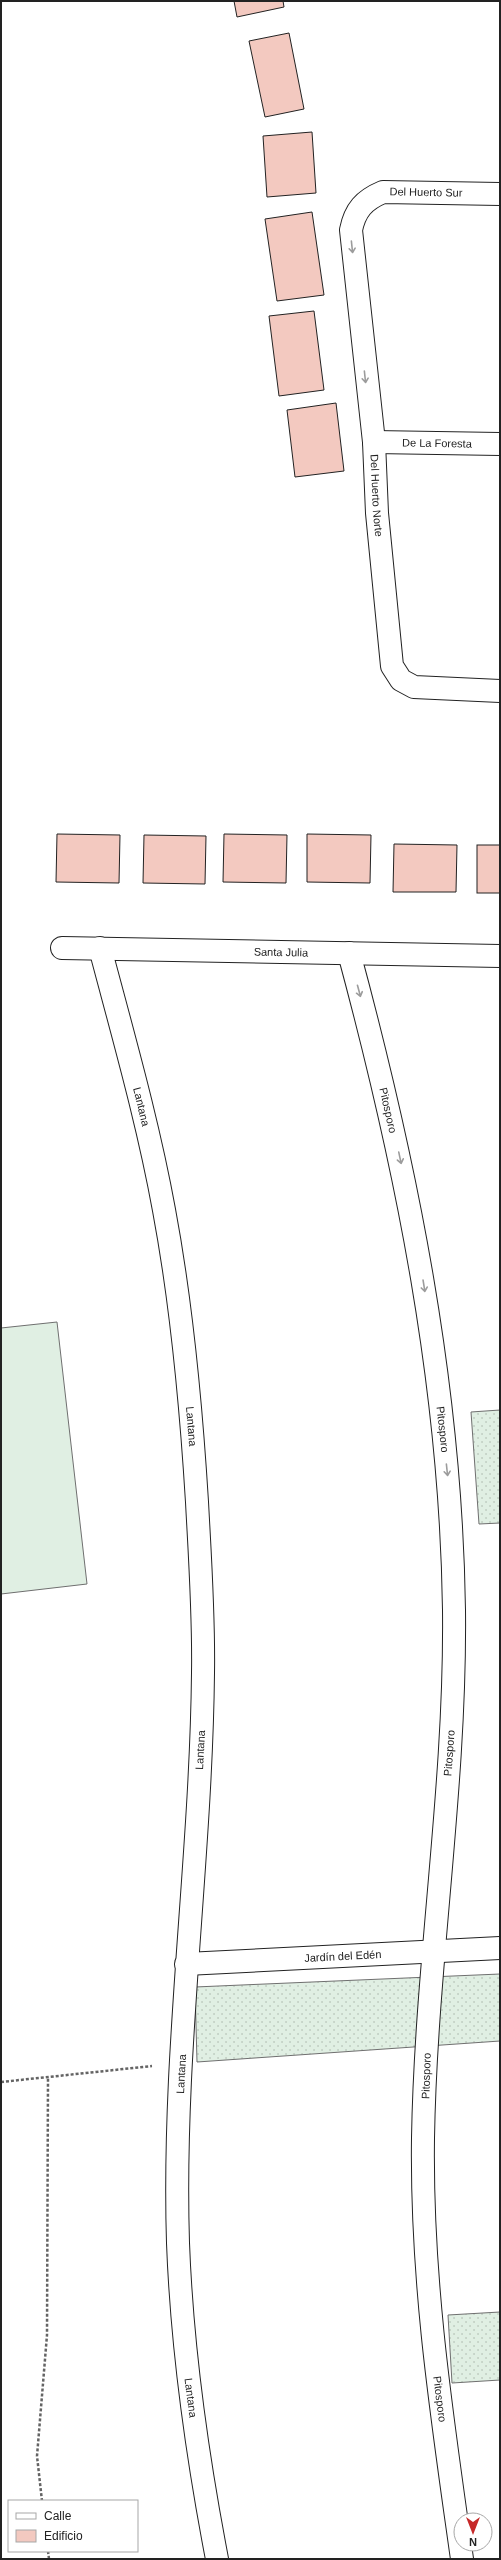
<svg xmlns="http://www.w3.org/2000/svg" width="501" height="2560" viewBox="0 0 501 2560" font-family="Helvetica,sans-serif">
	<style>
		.grass { fill: url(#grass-dots); stroke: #6f6f6f }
		.pitch { fill: #e0efe3; stroke: #6f6f6f }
		.building { fill: #f3c9c0; stroke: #222 }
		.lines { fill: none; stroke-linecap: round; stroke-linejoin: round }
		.minor-casing { stroke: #222; stroke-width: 24 }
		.path { stroke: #646464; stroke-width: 2.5; stroke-dasharray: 3 2; stroke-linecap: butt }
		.minor { stroke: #fff; stroke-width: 22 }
		.oneway { stroke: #9c9c9c }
		.labels { text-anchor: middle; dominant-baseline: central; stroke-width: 3; stroke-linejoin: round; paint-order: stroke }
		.street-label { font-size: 11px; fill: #222; stroke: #fff }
	</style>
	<defs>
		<pattern id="grass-dots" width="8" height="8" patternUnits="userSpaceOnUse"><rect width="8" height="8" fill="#e0efe3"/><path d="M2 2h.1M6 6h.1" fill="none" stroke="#c0cdc2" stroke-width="1.8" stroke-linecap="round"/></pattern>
	</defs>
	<rect width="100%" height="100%" fill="#fff"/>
	<!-- grass -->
	<g class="grass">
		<polygon points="500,1410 500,1523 479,1524 471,1412"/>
		<polygon points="500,1974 500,2041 197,2062 195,1987"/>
		<polygon points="500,2312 500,2380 452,2383 448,2315"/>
	</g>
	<!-- pitch -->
	<polygon class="pitch" points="57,1322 87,1584 1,1594 1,1328"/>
	<!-- building -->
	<g class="building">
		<polygon points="234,1 283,1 284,7 237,17"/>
		<polygon points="289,33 304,109 265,117 249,41"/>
		<polygon points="312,132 316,193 267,197 263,136"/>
		<polygon points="312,212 324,295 277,301 265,219"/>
		<polygon points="314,311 324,390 279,396 269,316"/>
		<polygon points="336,403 344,471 295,477 287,410"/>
		<polygon points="57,834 120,835 119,883 56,882"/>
		<polygon points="224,834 287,835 286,883 223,882"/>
		<polygon points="307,834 371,835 370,883 307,882"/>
		<polygon points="144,835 206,836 205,884 143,883"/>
		<polygon points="394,844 457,845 456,892 393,892"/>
		<rect x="477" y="845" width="23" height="48"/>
	</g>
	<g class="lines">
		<!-- minor casing -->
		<g class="minor-casing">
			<g id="minor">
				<path id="s1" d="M500,194L383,192C364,200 355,210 351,230L374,442L377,513L392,666L401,680L414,687L500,691"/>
				<path id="s2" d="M374,442L500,444"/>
				<path id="s3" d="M62,948L500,956"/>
				<path id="s4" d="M100,948C123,1035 148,1122 164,1210C182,1306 191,1404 197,1502C200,1559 204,1616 203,1673C201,1863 172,2053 178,2243C182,2350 197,2455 217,2559"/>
				<path id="s5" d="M349,953C407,1168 451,1387 454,1610C456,1787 426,1962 423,2138C421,2282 442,2417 462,2559"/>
				<path id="s6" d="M186,1964L500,1948"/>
			</g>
		</g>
		<!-- path -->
		<g class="path">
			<polyline points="1,2082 152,2066"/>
			<polyline points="42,2501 37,2456 47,2335 48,2077"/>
			<polyline points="48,2551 49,2559"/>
		</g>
		<!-- minor -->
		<use href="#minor" class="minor"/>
	</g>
	<!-- one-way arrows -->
	<defs><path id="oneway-shaft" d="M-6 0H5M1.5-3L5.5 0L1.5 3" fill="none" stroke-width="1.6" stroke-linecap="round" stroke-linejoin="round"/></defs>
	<g class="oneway">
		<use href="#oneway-shaft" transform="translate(352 247) rotate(84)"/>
		<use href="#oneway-shaft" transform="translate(365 377) rotate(84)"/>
		<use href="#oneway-shaft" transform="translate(359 991) rotate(75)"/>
		<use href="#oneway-shaft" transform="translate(400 1158) rotate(78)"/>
		<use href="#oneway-shaft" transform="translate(424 1286) rotate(81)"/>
		<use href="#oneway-shaft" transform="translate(447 1470) rotate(84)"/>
	</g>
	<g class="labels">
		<!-- street labels -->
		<g class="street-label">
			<text transform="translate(426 192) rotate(1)">Del Huerto Sur</text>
			<text stroke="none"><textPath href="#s2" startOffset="63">De La Foresta</textPath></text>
			<text stroke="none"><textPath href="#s1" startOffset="436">Del Huerto Norte</textPath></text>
			<text stroke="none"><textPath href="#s3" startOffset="219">Santa Julia</textPath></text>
			<text stroke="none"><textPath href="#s4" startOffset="164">Lantana</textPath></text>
			<text stroke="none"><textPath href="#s5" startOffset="162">Pitosporo</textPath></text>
			<text stroke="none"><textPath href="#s4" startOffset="488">Lantana</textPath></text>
			<text stroke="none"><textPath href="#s5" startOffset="486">Pitosporo</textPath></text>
			<text transform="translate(200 1750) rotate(-87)">Lantana</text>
			<text transform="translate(449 1753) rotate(-86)">Pitosporo</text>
			<text stroke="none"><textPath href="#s6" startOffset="157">Jardín del Edén</textPath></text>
			<text transform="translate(181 2074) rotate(-87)">Lantana</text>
			<text transform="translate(426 2076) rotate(-88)">Pitosporo</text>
			<text stroke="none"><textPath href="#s4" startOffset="1461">Lantana</textPath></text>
			<text stroke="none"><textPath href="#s5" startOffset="1458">Pitosporo</textPath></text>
		</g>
	</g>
	<!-- border -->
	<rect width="501" height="2560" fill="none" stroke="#222222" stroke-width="4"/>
	<!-- legend -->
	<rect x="8" y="2500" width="130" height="52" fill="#ffffff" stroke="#a7a7a7"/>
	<rect x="16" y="2513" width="20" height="6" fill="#ffffff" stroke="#a7a7a7"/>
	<text x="44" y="2520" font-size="12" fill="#222222">Calle</text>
	<rect x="16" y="2530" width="20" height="12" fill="#f3c9c0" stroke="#a7a7a7"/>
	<text x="44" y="2540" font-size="12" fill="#222222">Edificio</text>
	<!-- north arrow -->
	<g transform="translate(473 2532) rotate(180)"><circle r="19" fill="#ffffff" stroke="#a7a7a7"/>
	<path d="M0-3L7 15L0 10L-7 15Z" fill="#c62828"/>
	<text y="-6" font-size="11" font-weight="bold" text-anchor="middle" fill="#222222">N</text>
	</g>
</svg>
